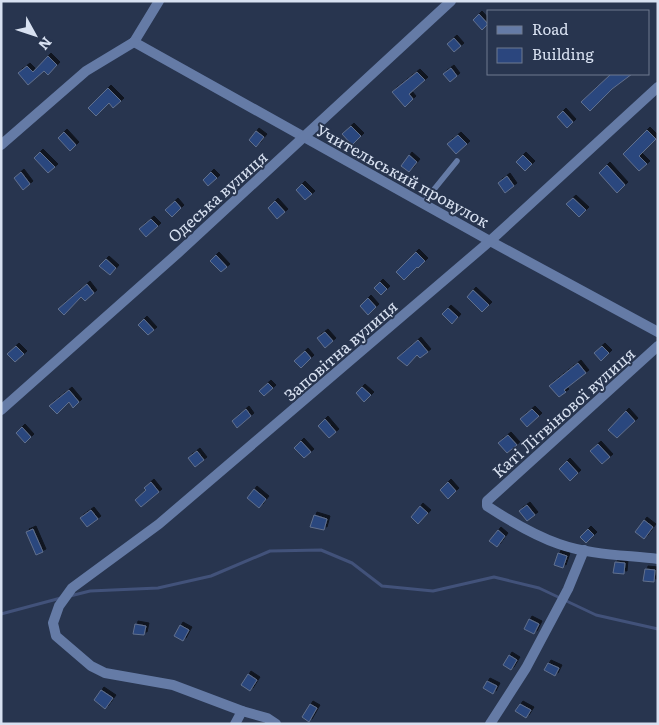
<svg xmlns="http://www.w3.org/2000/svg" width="659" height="725" viewBox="0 0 659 725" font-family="Literata,serif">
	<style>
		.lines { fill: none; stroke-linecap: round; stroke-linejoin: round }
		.stream { stroke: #42527a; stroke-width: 3 }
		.building { fill: #2b467e; stroke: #61708d; filter: url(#shadow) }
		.service { stroke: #657ba6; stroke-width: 5.5 }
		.minor { stroke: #657ba6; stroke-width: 10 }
		.labels { text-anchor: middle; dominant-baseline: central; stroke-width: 4; stroke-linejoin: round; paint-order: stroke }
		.street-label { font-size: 16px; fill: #d8e1f1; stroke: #28354f }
	</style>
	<defs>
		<filter id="shadow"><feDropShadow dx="3" dy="-3" stdDeviation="0" flood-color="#0009"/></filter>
	</defs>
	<rect width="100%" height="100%" fill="#28354f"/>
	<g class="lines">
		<!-- stream -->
		<g class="stream">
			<polyline points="70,596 90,591 158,588 211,576 270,551 321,550 352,563 382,586 433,591 494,577 539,588 596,615 658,629"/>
			<polyline points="1,614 61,598"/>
		</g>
	</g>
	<!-- building -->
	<g class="building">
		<polygon points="479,14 488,24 482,30 473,20"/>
		<polygon points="454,38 461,46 454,52 447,44"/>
		<polygon points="48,56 57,65 48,75 44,71 28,85 18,73 27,66 33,72"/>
		<polygon points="451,68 457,76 450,82 443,74"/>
		<polygon points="417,72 425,80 409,94 413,99 405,107 392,92"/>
		<polygon points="611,74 632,74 612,89 590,111 581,102"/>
		<polygon points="108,88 121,101 113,108 109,103 96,116 88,108"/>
		<polygon points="563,111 573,122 567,128 557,117"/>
		<polygon points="351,126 361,136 352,145 342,134"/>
		<polygon points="647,130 656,139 639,156 647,164 639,171 623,154"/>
		<polygon points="256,131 264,137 256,147 249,140"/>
		<polygon points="64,132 76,145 70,151 58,138"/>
		<polygon points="458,135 467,144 456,154 447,144"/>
		<polygon points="40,152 55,167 48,173 34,158"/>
		<polygon points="409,155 417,162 409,172 401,166"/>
		<polygon points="523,155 532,164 525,171 516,162"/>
		<polygon points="607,165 625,185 617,193 599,173"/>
		<polygon points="21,172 30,184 23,190 14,178"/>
		<polygon points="211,172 217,178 208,186 203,180"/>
		<polygon points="507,176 514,186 505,193 498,183"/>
		<polygon points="302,184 312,194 305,200 296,190"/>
		<polygon points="573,198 586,210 579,217 566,204"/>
		<polygon points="175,201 181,208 172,217 165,210"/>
		<polygon points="275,201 285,212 277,219 268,208"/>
		<polygon points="151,219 158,226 146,237 139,229"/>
		<polygon points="416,252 425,261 418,268 417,267 404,280 396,272"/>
		<polygon points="216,255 227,267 221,272 210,261"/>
		<polygon points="106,259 116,268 110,275 99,266"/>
		<polygon points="380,282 387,289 381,295 374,288"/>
		<polygon points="87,284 94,293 85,301 81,297 64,315 58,309"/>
		<polygon points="473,290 489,305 482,312 467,297"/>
		<polygon points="368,298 376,307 368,315 360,306"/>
		<polygon points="448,308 458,317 452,324 442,314"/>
		<polygon points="144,319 154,330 148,335 138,325"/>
		<polygon points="325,332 333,341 325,348 317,338"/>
		<polygon points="418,340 428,352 420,358 417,355 407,366 397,358"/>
		<polygon points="16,346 24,354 15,362 7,354"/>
		<polygon points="602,346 609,353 601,361 594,353"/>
		<polygon points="305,351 311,358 301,368 294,361"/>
		<polygon points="578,363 586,373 564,390 566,392 559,397 549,386"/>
		<polygon points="268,383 273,388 264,396 259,391"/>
		<polygon points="362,387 371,395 364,402 356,393"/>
		<polygon points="69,390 79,402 73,408 69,402 57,414 49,406"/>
		<polygon points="246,409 251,416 237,428 232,421"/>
		<polygon points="532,409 539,416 527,427 520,419"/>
		<polygon points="626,411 635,421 617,438 608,430"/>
		<polygon points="325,419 336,432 329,438 318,426"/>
		<polygon points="22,427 31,437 25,443 16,433"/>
		<polygon points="508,435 517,445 507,453 498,443"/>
		<polygon points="301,441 311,452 304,458 294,448"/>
		<polygon points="598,444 610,457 602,464 590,451"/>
		<polygon points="197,451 204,460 195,467 188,458"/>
		<polygon points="567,461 578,473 570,481 559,469"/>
		<polygon points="151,482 159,492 141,507 135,500 146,490 144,488"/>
		<polygon points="448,482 456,491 448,499 440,490"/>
		<polygon points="254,489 266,499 259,508 247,498"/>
		<polygon points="527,505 535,515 527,521 519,511"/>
		<polygon points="420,506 428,513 418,524 411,517"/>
		<polygon points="91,510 98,519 87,527 80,518"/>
		<polygon points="314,515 327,519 324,530 310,527"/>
		<polygon points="644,520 653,527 644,539 635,532"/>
		<polygon points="33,529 43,552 36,555 26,532"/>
		<polygon points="588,529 594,535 586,543 580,537"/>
		<polygon points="498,530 505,536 497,547 489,541"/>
		<polygon points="558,553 567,556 563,568 554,565"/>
		<polygon points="615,562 625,563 624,574 613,573"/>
		<polygon points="645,569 655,570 654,582 643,581"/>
		<polygon points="529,619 539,624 534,634 524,629"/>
		<polygon points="135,624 146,626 144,635 133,634"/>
		<polygon points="180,625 189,630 183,641 174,636"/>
		<polygon points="509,655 517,660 511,670 503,665"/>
		<polygon points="548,663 559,668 555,676 544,670"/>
		<polygon points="248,674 257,680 250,691 241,685"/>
		<polygon points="487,681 497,686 493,694 483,688"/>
		<polygon points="101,690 113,698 105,709 94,700"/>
		<polygon points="310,704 317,708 309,722 302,717"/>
		<polygon points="520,704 531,710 526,718 515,711"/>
	</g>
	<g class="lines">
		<!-- service -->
		<polyline class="service" points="423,203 457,161"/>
		<!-- minor -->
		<g class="minor">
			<polyline points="134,42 490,241 658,332"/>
			<polyline points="134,42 159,1"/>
			<polyline points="1,145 86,71 134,42"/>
			<path d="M658,346L487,501V506C510,521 533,535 559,544C590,555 625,555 658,559"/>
			<polyline points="1,410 178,253 451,1"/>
			<polyline points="235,724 242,711"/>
			<polyline points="276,724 267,718 242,711 173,685 105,673 91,666 56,636 53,623 59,606 72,588 159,524 490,241 658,87"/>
			<polyline points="490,724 526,668 568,589 584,550"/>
		</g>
	</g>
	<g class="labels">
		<!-- street labels -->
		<g class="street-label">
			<text transform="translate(403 175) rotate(29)">Учительський провулок</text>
			<text transform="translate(217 196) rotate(-42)">Одеська вулиця</text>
			<text transform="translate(340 350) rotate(-41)">Заповітна вулиця</text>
			<text transform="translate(563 412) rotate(-42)">Каті Літвінової вулиця</text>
		</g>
	</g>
	<!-- border -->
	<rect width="659" height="725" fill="none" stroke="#d8e1f1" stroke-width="5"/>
	<!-- legend -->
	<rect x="487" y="10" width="162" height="65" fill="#28354f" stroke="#6e7a90"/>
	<rect x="497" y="26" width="25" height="8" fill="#657ba6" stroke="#6e7a90"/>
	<text x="532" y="35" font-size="15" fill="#d8e1f1">Road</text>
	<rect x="497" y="48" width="25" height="15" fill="#2b467e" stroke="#6e7a90"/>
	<text x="532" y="60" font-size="15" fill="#d8e1f1">Building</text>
	<!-- north arrow -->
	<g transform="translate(35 35) rotate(130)" stroke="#28354f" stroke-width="4" paint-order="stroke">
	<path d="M0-4L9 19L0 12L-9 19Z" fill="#d8e1f1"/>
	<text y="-8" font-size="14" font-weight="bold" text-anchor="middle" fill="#d8e1f1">N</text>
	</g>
</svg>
